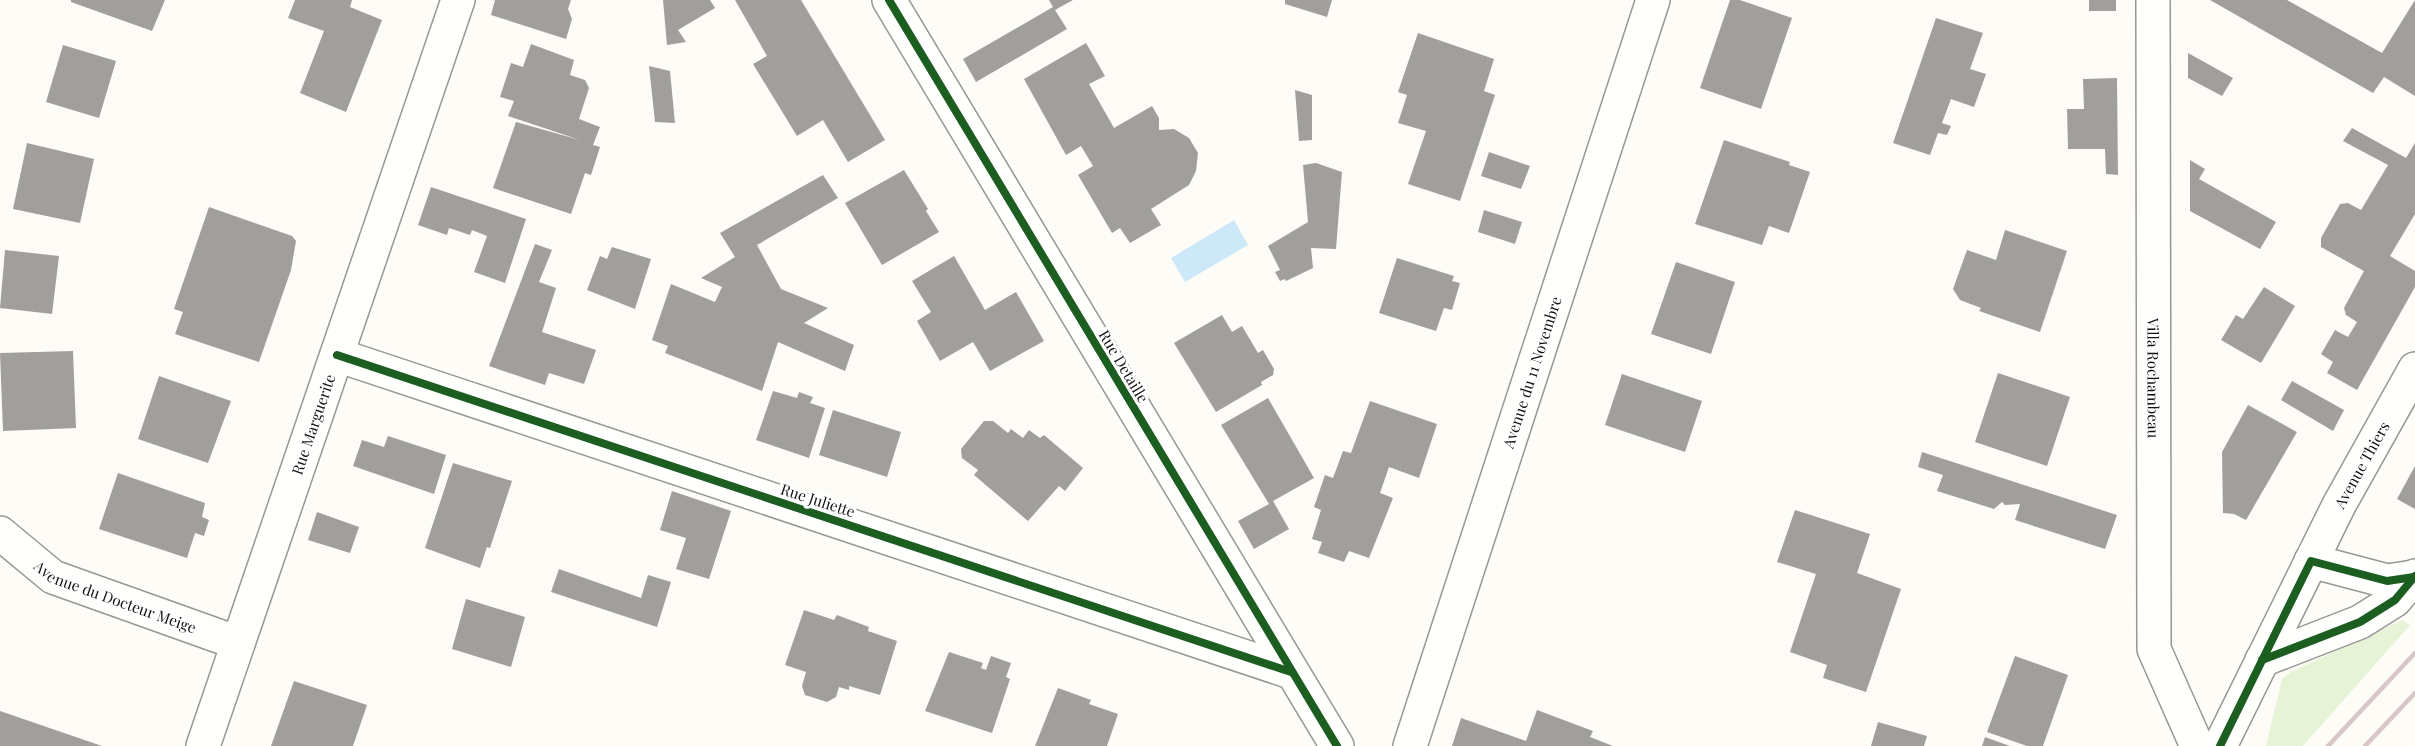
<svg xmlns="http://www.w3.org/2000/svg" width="2415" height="746" viewBox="0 0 2415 746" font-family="'Playfair Display',serif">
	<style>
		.green { fill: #e7f3d7 }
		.water { fill: #cde8f7 }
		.building { fill: #a19f9c }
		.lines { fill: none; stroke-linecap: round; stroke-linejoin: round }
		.minor-casing { stroke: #979795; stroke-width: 36 }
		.tertiary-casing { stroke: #979795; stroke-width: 36 }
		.minor { stroke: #fffffe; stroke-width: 33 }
		.tertiary { stroke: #fffffe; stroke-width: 33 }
		.rail { stroke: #d9c6c7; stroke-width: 4.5 }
		.cycleway-casing { stroke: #fff; stroke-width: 11 }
		.cycleway { stroke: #1b5e20; stroke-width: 8 }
		.labels { text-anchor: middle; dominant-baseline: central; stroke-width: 6; stroke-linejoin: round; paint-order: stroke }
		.street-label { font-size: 15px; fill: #111; stroke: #fff }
	</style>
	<rect width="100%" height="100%" fill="#fdfcf7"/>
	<!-- green -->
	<polygon class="green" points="2402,620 2410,625 2303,746 2266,746 2282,679 2291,672"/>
	<!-- water -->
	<polygon class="water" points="1234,220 1248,245 1185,282 1171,258"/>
	<!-- building -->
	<g class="building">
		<polygon points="71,0 165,0 152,31 71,2"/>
		<polygon points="295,0 352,0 350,7 382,20 346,112 300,93 324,31 288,18"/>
		<polygon points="495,0 571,0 568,9 572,19 566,39 491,15"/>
		<polygon points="663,0 710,0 715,8 678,30 686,42 667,45"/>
		<polygon points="735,0 801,0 885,140 848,162 823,120 797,136 753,64 767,56"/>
		<polygon points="1049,0 1073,0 1055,10 1067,29 976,82 963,59 1053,7"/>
		<polygon points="1285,0 1332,0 1327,17 1285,4"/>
		<polygon points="1730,0 1740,0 1792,18 1761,109 1700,88"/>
		<rect x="2089" y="0" width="27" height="11"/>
		<polygon points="2210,0 2287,0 2382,53 2415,0 2415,96 2384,77 2373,93"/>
		<polygon points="1936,18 1983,33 1970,69 1986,74 1974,107 1951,99 1942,123 1951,126 1947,135 1938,133 1930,155 1893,143"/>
		<polygon points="1418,33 1494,59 1484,91 1495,95 1460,201 1408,184 1426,131 1398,123 1407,95 1398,92"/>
		<polygon points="1086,43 1105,76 1089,84 1114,128 1152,106 1159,118 1159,130 1174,129 1189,138 1198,153 1196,171 1189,185 1151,209 1161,225 1130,243 1120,228 1112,233 1078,175 1093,166 1081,146 1066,155 1024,79"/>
		<polygon points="531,44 574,60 570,75 585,80 589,88 579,119 600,127 593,145 600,147 591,175 585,173 571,214 493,188 516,122 580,140 508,116 514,101 500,97 511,63 523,67"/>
		<polygon points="63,45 116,61 99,118 46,102"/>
		<polygon points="2188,53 2233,78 2222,96 2188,78"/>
		<polygon points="649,66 670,71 675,123 655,122"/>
		<polygon points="2117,78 2118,175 2106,174 2105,149 2068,149 2067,109 2084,109 2083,79"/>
		<polygon points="1295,90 1312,95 1312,140 1299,141"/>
		<polygon points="2352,128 2406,158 2415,143 2415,214 2390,256 2415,271 2415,287 2357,390 2327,373 2333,362 2321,354 2335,330 2348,337 2357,322 2346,315 2344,308 2364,271 2321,247 2321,238 2340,204 2348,203 2361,210 2388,165 2343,141"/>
		<polygon points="1724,140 1790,162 1789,165 1810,172 1789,233 1769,226 1762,245 1695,224"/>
		<polygon points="27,143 94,159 80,223 13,209"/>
		<polygon points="1489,152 1530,166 1521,189 1481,176"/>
		<polygon points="2190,160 2205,169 2199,179 2276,222 2260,249 2190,211"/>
		<polygon points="1316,163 1342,172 1336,249 1311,248 1313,268 1286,281 1285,279 1280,281 1275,272 1280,270 1268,246 1308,222 1303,165"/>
		<polygon points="904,170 928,209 926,211 939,232 882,265 845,203"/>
		<polygon points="823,175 838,198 757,245 781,289 828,308 804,323 854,345 845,371 778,342 762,391 665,353 668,346 652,340 671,284 715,302 722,287 701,278 735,257 720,233"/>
		<polygon points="431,187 526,219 505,283 474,272 487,236 472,230 470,235 449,228 447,235 418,225"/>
		<polygon points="209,207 292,236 296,241 291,270 259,362 175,334 183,312 174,309"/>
		<polygon points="1484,210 1522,222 1515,244 1478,232"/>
		<polygon points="2005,230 2067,251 2040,332 1979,311 1981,308 1960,300 1953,289 1967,250 1996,260"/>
		<polygon points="535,244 552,250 539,282 556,288 542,332 596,350 584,384 549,373 545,385 489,366"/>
		<polygon points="612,247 651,259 635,309 587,290 600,256 607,259"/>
		<polygon points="5,250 59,256 52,314 0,308"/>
		<polygon points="954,256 985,310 1016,292 1044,341 990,371 973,342 940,361 917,321 931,312 912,281"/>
		<polygon points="1397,258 1454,276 1452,281 1460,283 1452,310 1444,308 1436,331 1379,313"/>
		<polygon points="1676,262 1735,282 1711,354 1651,334"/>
		<polygon points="2264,287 2295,306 2261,363 2221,340 2236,315 2243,319"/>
		<polygon points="1222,315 1232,332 1242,326 1258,353 1263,350 1274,369 1273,375 1261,382 1262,385 1216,412 1174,343"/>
		<polygon points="73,351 76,428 3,431 0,353"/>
		<polygon points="1998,373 2070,397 2047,466 1975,442"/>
		<polygon points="1622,374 1702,401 1685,452 1605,425"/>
		<polygon points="159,376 231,401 208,463 138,439"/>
		<polygon points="2292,381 2344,410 2333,431 2281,400"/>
		<polygon points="773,391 797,398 799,392 813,397 810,403 825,408 809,458 756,440"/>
		<polygon points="1268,398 1314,478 1273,501 1289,529 1254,549 1238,521 1269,504 1221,425"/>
		<polygon points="1370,401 1437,424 1419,478 1389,467 1380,493 1393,498 1369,558 1349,551 1344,562 1318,553 1322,542 1312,539 1321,510 1314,507 1325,475 1333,478 1343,451 1351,453"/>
		<polygon points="2248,405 2297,432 2246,520 2234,514 2223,513 2222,452"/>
		<polygon points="833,410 901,432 887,477 819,455"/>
		<polygon points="984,421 993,421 1008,433 1011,429 1023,438 1029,430 1040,438 1044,435 1083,468 1065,491 1059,486 1028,521 974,475 978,470 962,458 961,449"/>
		<polygon points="388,436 446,455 434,494 353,466 362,440 384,447"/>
		<polygon points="1922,452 2117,515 2105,549 2015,520 2020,504 2005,505 2002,502 1994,509 1937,491 1943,475 1918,467"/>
		<polygon points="453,463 512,481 490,548 487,547 480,568 425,548"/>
		<polygon points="2415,466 2415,509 2397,499"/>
		<polygon points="118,473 205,503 202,517 209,520 204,536 195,533 187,558 99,529"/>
		<polygon points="672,491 731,511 709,579 676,569 686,538 660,530"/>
		<polygon points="1795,510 1870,534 1857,573 1901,589 1866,692 1823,678 1827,665 1790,652 1816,574 1777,562"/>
		<polygon points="317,512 359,527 350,553 308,540"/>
		<polygon points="559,569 641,598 648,575 671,582 657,627 551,592"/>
		<polygon points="466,599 525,617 511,667 452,649"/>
		<polygon points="804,610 834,620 837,615 869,627 868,631 897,641 880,695 849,686 849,690 839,687 836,697 827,702 805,695 802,686 806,672 785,665"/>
		<polygon points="949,652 983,663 981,668 986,670 991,656 1011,663 1006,677 1010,679 992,733 925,711"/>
		<polygon points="2015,656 2068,675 2043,746 2027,746 1987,732"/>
		<polygon points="294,681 367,705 353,746 271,746"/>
		<polygon points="1058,688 1091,700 1089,704 1118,714 1107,746 1035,746"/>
		<polygon points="1537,710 1593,731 1590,737 1613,746 1452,746 1461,718 1526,741"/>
		<polygon points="0,711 102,746 0,746"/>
		<polygon points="1878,722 1927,736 1924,746 1871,746"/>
		<polygon points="1985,737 2010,746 1982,746"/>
	</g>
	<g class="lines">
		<!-- minor casing -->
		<g class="minor-casing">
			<g id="minor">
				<polyline points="889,0 1337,746"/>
				<path id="s1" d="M2153,2L2154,649L2197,746"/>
				<polyline points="337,355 1291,672"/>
				<path id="s2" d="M0,533L53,577L238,643"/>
				<polyline points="2311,561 2387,581 2414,577"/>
				<polyline points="2262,660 2360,622 2395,600 2415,576"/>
				<path id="s3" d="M203,746L458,0"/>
				<path id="s4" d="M2220,746L2339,505L2415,369"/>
			</g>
		</g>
		<!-- tertiary casing -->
		<g class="tertiary-casing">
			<g id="tertiary">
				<path id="s5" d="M1410,746L1653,0"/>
			</g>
		</g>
		<!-- minor -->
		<use href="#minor" class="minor"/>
		<!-- tertiary -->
		<use href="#tertiary" class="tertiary"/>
		<!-- rail -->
		<g class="rail">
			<polyline points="2328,746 2415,653"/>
			<polyline points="2365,746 2415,693"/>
		</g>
		<!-- cycleway casing -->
		<g class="cycleway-casing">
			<g id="cycleway">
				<polyline points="889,0 1337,746"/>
				<polyline points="337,355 1291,672"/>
				<polyline points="2262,660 2360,622 2395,600 2415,576"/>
				<polyline points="2220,746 2311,561 2387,581 2414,577"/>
			</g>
		</g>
		<!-- cycleway -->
		<use href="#cycleway" class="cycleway"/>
	</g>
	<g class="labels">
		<!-- street labels -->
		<g class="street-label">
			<text transform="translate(1124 366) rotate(59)">Rue Detaille</text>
			<text stroke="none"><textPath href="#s5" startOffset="393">Avenue du 11 Novembre</textPath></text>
			<text stroke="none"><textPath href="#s1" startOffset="376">Villa Rochambeau</textPath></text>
			<text stroke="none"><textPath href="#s3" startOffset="340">Rue Marguerite</textPath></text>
			<text stroke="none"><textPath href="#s4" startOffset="315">Avenue Thiers</textPath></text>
			<text transform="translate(818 500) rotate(18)">Rue Juliette</text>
			<text stroke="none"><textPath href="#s2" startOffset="134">Avenue du Docteur Meige</textPath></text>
		</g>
	</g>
</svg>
